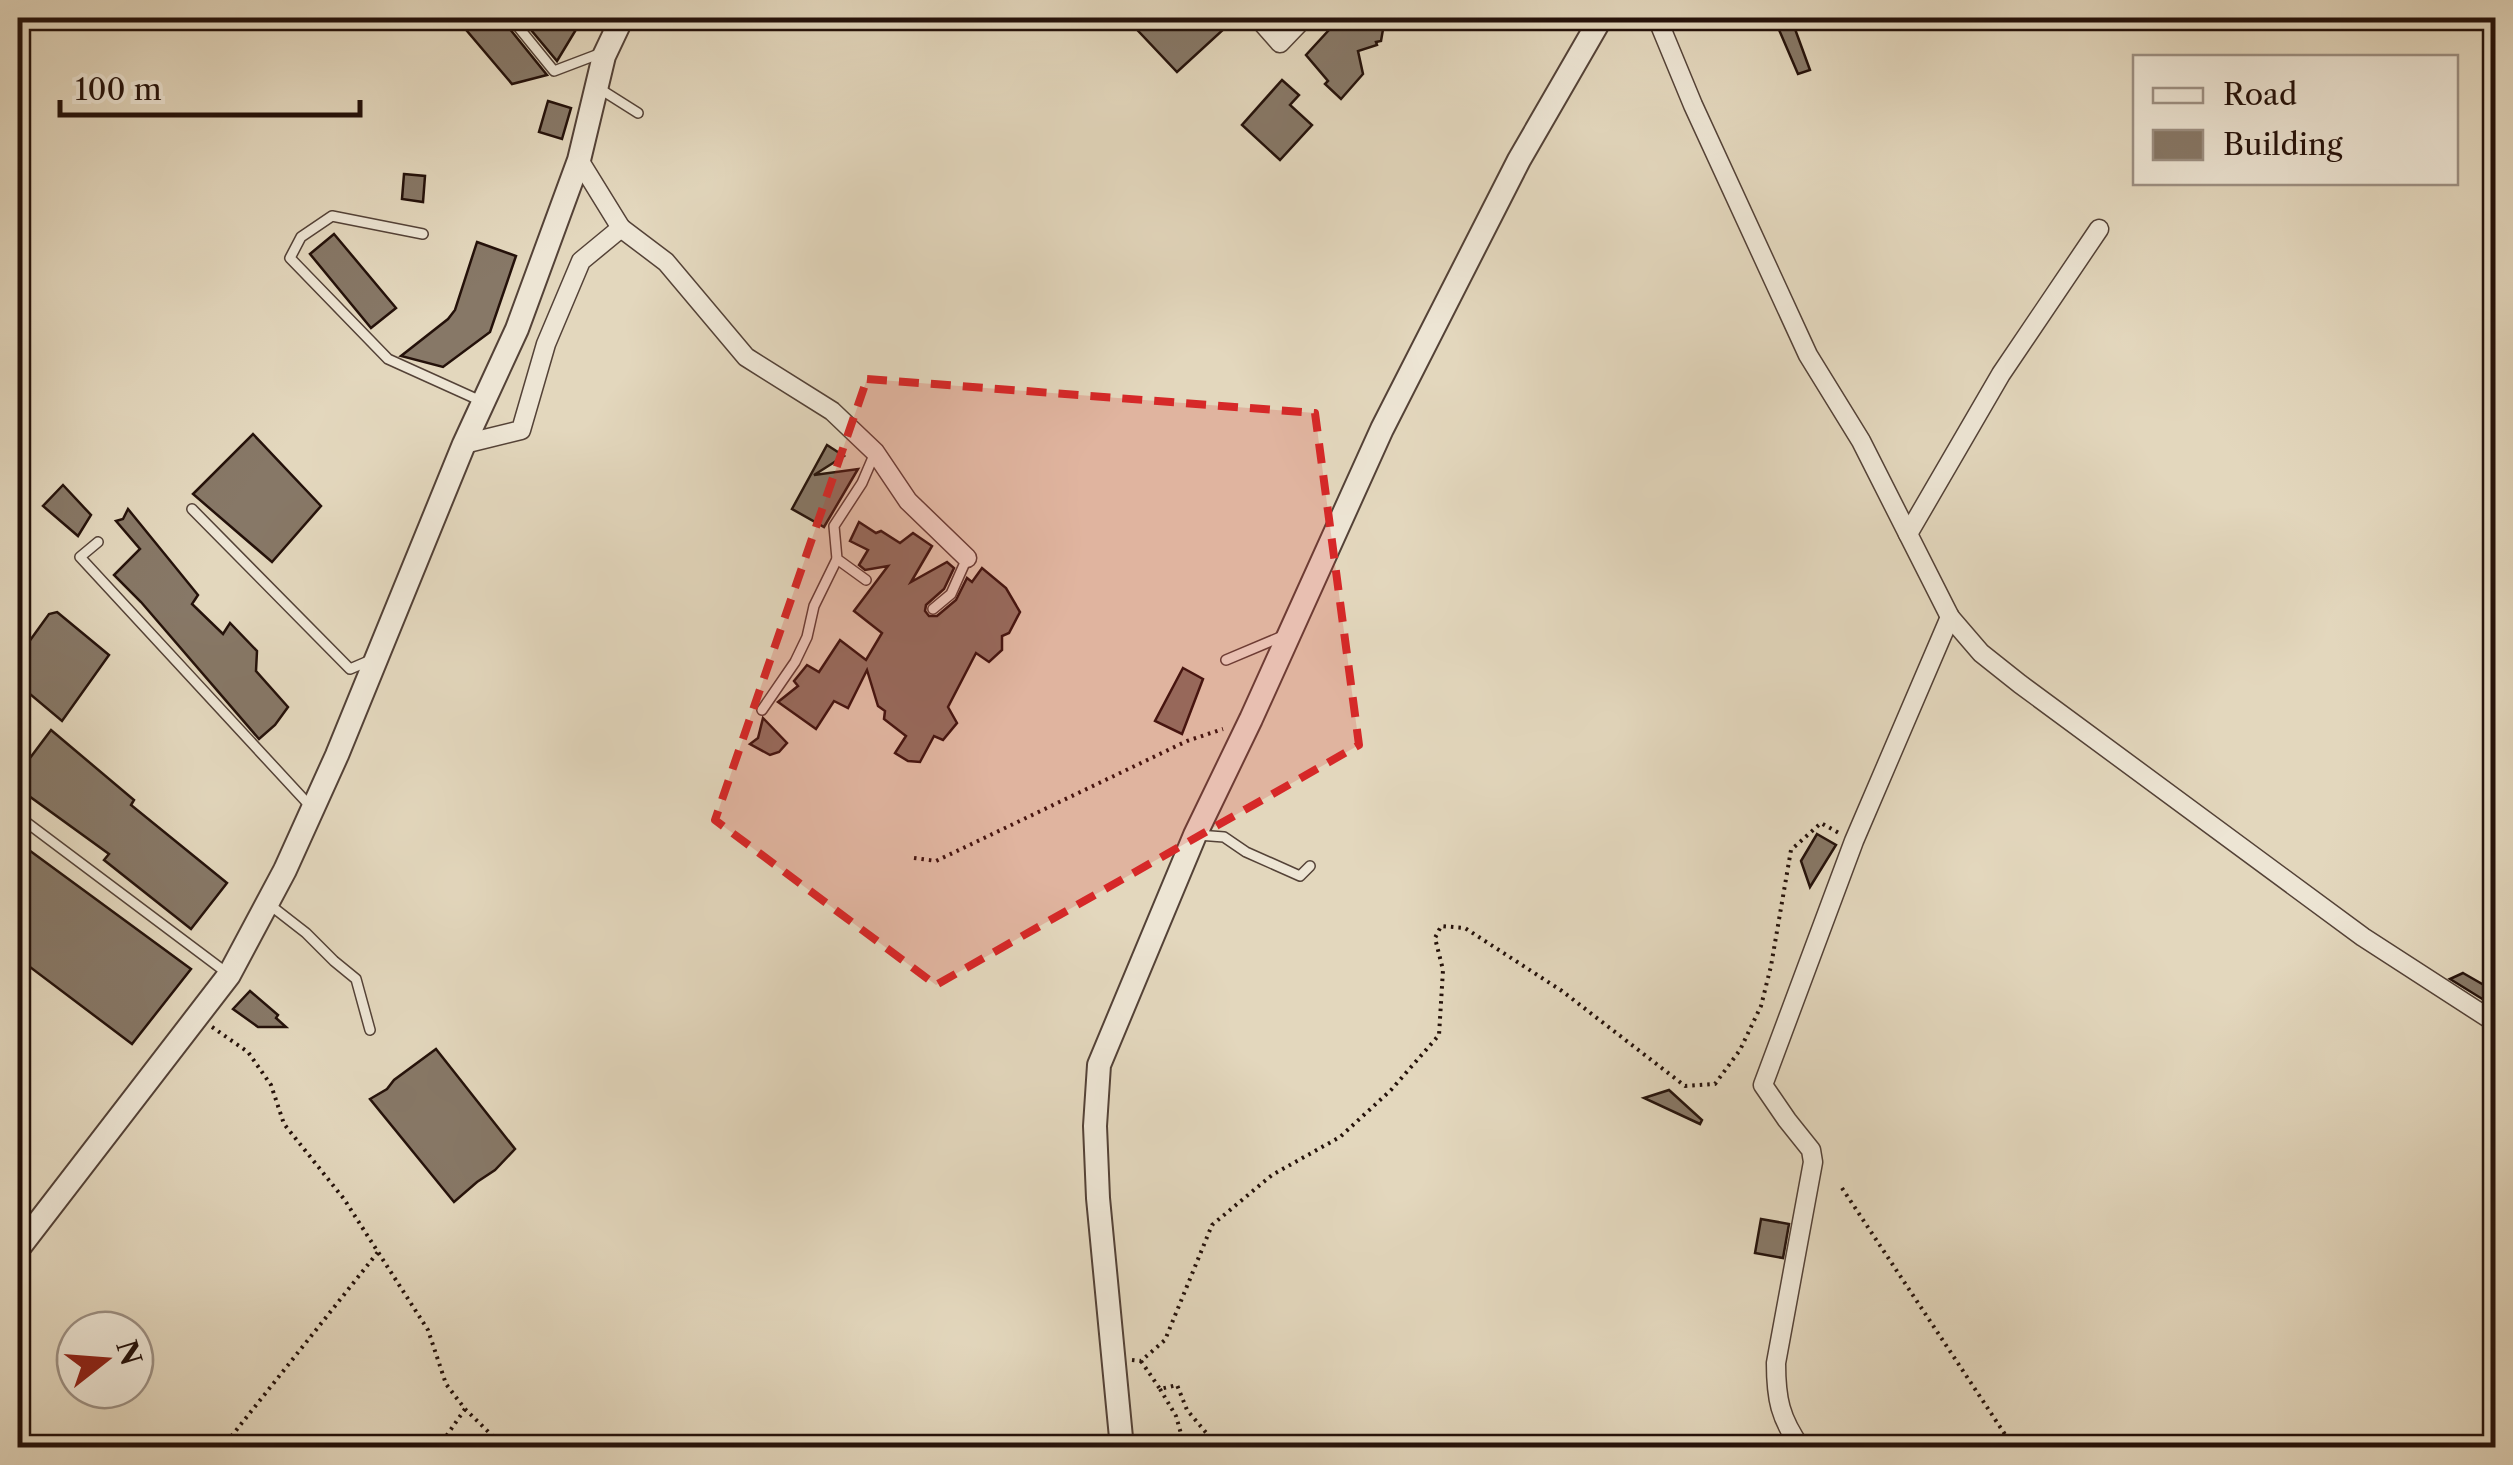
<svg xmlns="http://www.w3.org/2000/svg" width="2513" height="1465" viewBox="0 0 2513 1465" font-family="'Libre Caslon Text',serif">
	<style>
		.building { fill: #877867; stroke: #24110a; stroke-width: 2.5 }
		.lines { fill: none; stroke-linecap: round; stroke-linejoin: round }
		.service-casing { stroke: #544237; stroke-width: 12 }
		.minor-casing { stroke: #544237; stroke-width: 21 }
		.tertiary-casing { stroke: #544237; stroke-width: 26 }
		.path { stroke: #24110a; stroke-width: 4; stroke-dasharray: 2.5 5; stroke-linecap: butt }
		.service { stroke: #ede5d4; stroke-width: 9 }
		.minor { stroke: #ede5d4; stroke-width: 18 }
		.tertiary { stroke: #ede5d4; stroke-width: 22 }
		.marked { fill: #d62828; fill-opacity: 0.2; stroke: #d62828; stroke-width: 8; stroke-dasharray: 20 12; stroke-linejoin: round }
	</style>
	<rect width="100%" height="100%" fill="#e3d7bd"/>
	<filter id="stains"><feTurbulence type="fractalNoise" baseFrequency=".002" numOctaves="4"/><feColorMatrix values="0 0 0 0 .2 0 0 0 0 .09 0 0 0 0 .02 0 0 0 .5 -.17"/></filter>
	<radialGradient id="worn" r=".72"><stop offset=".6" stop-color="#630" stop-opacity="0"/><stop offset="1" stop-color="#630" stop-opacity=".3"/></radialGradient>
	<!-- building -->
	<g class="building">
		<polygon points="456,18 503,18 505,23 547,75 512,84"/>
		<polygon points="521,18 583,18 557,61"/>
		<polygon points="1126,18 1216,18 1225,28 1177,72"/>
		<polygon points="1340,18 1385,18 1381,41 1376,42 1377,45 1358,51 1363,74 1341,99 1325,84 1328,81 1306,55"/>
		<polygon points="1774,18 1791,18 1810,70 1798,74"/>
		<polygon points="1282,80 1299,95 1290,105 1312,125 1280,160 1242,125"/>
		<polygon points="548,101 571,108 562,139 539,132"/>
		<polygon points="404,174 425,176 423,202 402,199"/>
		<polygon points="334,234 396,308 371,328 310,254"/>
		<polygon points="477,242 516,256 490,332 443,367 401,356 448,319 455,310"/>
		<polygon points="253,434 321,506 272,562 193,494"/>
		<polygon points="827,445 844,456 814,475 858,469 824,527 792,509"/>
		<polygon points="63,485 91,515 78,536 43,506"/>
		<polygon points="128,509 198,595 192,604 223,634 230,623 257,651 256,671 288,707 275,725 259,739 141,602 114,575 140,549 116,521 123,519"/>
		<polygon points="859,522 876,533 881,531 900,543 913,533 932,546 911,582 947,562 954,568 944,589 926,605 925,611 929,616 937,616 956,600 967,578 972,582 982,568 1006,588 1020,612 1009,633 1002,636 1002,650 989,662 976,653 948,707 957,723 943,740 934,736 920,762 908,761 895,753 906,736 884,719 885,711 878,706 867,670 848,708 834,701 816,729 778,702 798,686 794,681 807,665 819,672 840,640 866,660 882,633 854,611 888,566 865,570 859,565 868,550 850,541"/>
		<polygon points="57,612 109,655 62,721 18,684 18,657 49,614"/>
		<polygon points="1183,668 1203,679 1182,734 1155,721"/>
		<polygon points="763,718 787,743 779,752 770,755 750,744 758,738"/>
		<polygon points="51,730 134,800 131,805 227,883 191,929 104,860 109,854 18,788 18,774"/>
		<polygon points="1817,834 1836,845 1810,887 1801,861"/>
		<polygon points="18,842 191,969 132,1044 18,958"/>
		<polygon points="2463,973 2496,992 2496,1003 2485,999 2484,1000 2450,979"/>
		<polygon points="250,991 278,1015 276,1018 286,1027 258,1027 233,1009"/>
		<polygon points="436,1049 515,1149 495,1170 477,1182 454,1202 370,1099 387,1089 394,1080"/>
		<polygon points="1669,1090 1702,1120 1700,1124 1644,1098"/>
		<polygon points="1761,1219 1789,1224 1783,1258 1755,1253"/>
	</g>
	<g class="lines">
		<!-- service casing -->
		<g class="service-casing">
			<g id="service">
				<polyline points="511,18 554,71 604,52"/>
				<polyline points="600,89 638,113"/>
				<polyline points="423,234 332,216 301,237 290,258 388,359 481,401"/>
				<polyline points="192,509 350,669 371,660"/>
				<polyline points="98,542 80,557 311,807"/>
				<polyline points="866,580 837,559 834,526 862,483 874,455"/>
				<polyline points="933,609 951,594 967,558"/>
				<polyline points="1226,660 1283,636"/>
				<polyline points="762,710 795,662 807,637 814,606 837,559"/>
				<polyline points="18,816 227,973"/>
				<polyline points="1198,835 1224,837 1246,852 1300,876 1310,866"/>
				<polyline points="270,905 306,933 334,961 356,979 370,1030"/>
			</g>
		</g>
		<!-- minor casing -->
		<g class="minor-casing">
			<g id="minor">
				<polyline points="1258,18 1280,43 1304,18"/>
				<polyline points="1657,18 1693,105 1808,355 1861,441 1950,617 1981,653 2020,684 2363,937 2496,1023"/>
				<polyline points="579,160 621,228"/>
				<polyline points="464,444 521,430 546,344 581,261 621,228 666,262 746,357 832,411 875,452 908,501 967,558"/>
				<polyline points="1908,534 2001,374 2099,229"/>
				<path d="M1801,1448C1780,1418 1776,1399 1776,1363L1813,1162L1811,1150L1787,1120L1763,1085L1854,841L1950,617"/>
			</g>
		</g>
		<!-- tertiary casing -->
		<g class="tertiary-casing">
			<g id="tertiary">
				<polyline points="18,1249 229,975 285,870 337,755 464,444 517,329 579,160 604,56 622,18"/>
				<polyline points="1122,1448 1098,1198 1095,1126 1099,1065 1195,835 1251,719 1382,429 1519,160 1601,18"/>
			</g>
		</g>
		<!-- path -->
		<g class="path">
			<polyline points="914,858 936,861 1187,741 1223,729"/>
			<polyline points="212,1027 248,1052 271,1085 284,1124 344,1199 428,1330 446,1384 465,1409 505,1448"/>
			<polyline points="1842,1188 2014,1448"/>
			<polyline points="1132,1360 1141,1361 1165,1340 1212,1225 1272,1175 1340,1137 1391,1090 1439,1035 1443,970 1435,938 1441,926 1465,928 1562,991 1685,1086 1715,1084 1740,1050 1761,1006 1771,966 1791,850 1821,823 1839,833"/>
			<polyline points="1141,1361 1160,1389 1177,1385 1187,1410 1219,1448"/>
			<polyline points="1160,1389 1176,1416 1185,1448"/>
			<polyline points="222,1448 378,1252"/>
			<polyline points="438,1448 465,1409"/>
			<polyline points="1741,1448 1743,1436"/>
		</g>
		<!-- service -->
		<use href="#service" class="service"/>
		<!-- minor -->
		<use href="#minor" class="minor"/>
		<!-- tertiary -->
		<use href="#tertiary" class="tertiary"/>
	</g>
	<!-- marked area -->
	<path class="marked" d="M867,379L1315,413L1359,745L936,985L715,820Z"/>
	<!-- margin -->
	<rect width="2513" height="1465" fill="none" stroke="#e3d7bd" stroke-width="60"/>
	<rect x="20" y="20" width="2473" height="1425" fill="none" stroke="#24110a" stroke-width="5"/>
	<rect x="30" y="30" width="2453" height="1405" fill="none" stroke="#24110a" stroke-width="2.5"/>
	<!-- legend -->
	<rect x="2133" y="55" width="325" height="130" fill="#ede5d4" stroke="#9d9083" stroke-width="2.5"/>
	<rect x="2153" y="88" width="50" height="15" fill="#ede5d4" stroke="#9d9083" stroke-width="2.5"/>
	<text x="2223" y="105" font-size="30" fill="#24110a">Road</text>
	<rect x="2153" y="130" width="50" height="30" fill="#877867" stroke="#9d9083" stroke-width="2.5"/>
	<text x="2223" y="155" font-size="30" fill="#24110a">Building</text>
	<!-- north arrow -->
	<g transform="translate(105 1360) rotate(73)"><circle r="48" fill="#ede5d4" stroke="#9d9083" stroke-width="2.5"/>
	<path d="M0-8L18 38L0 25L-18 38Z" fill="#8f2418"/>
	<text y="-15" font-size="28" font-weight="bold" text-anchor="middle" fill="#24110a">N</text>
	</g>
	<!-- scale -->
	<path d="M60 100v15h300v-15" fill="none" stroke="#24110a" stroke-width="5"/>
	<text x="75" y="100" font-size="30" fill="#24110a" stroke="#ede5d4" stroke-width="8" paint-order="stroke">100 m</text>
	<rect width="100%" height="100%" filter="url(#stains)"/>
	<rect width="100%" height="100%" fill="url(#worn)"/>
</svg>
